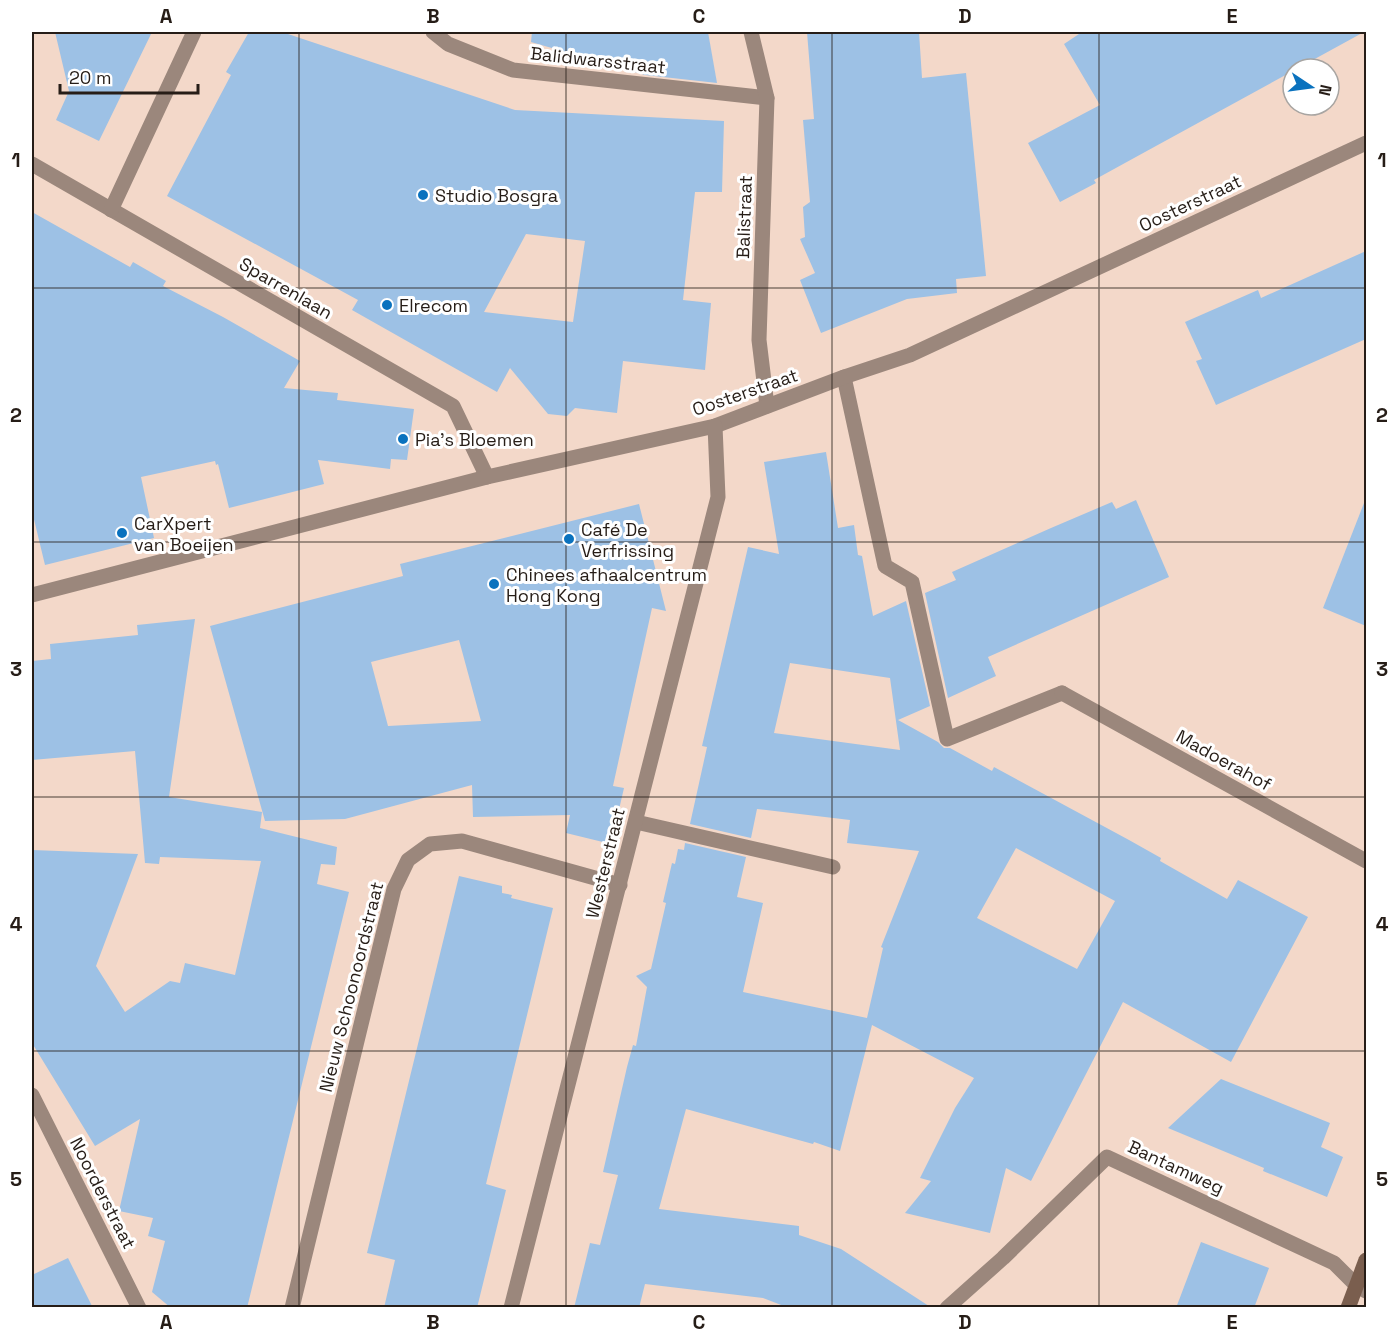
<svg xmlns="http://www.w3.org/2000/svg" width="1398" height="1339" viewBox="0 0 1398 1339" font-family="'Space Grotesk',sans-serif">
	<style>
		.building { fill: #9dc1e5; fill-rule: evenodd }
		.lines { fill: none; stroke-linecap: round; stroke-linejoin: round }
		.lane { stroke: #9b877c; stroke-width: 15 }
		.street { stroke: #9b877c; stroke-width: 15 }
		.secondary { stroke: #7a5e4e; stroke-width: 15 }
		.grid { fill: none; stroke: #261d17; stroke-width: 1.5; stroke-opacity: 0.55 }
		.poi-dot { fill: #0a72be; stroke: #fff; stroke-width: 2 }
		.labels { text-anchor: middle; dominant-baseline: central; stroke-width: 6; stroke-linejoin: round; paint-order: stroke }
		.street-label { font-size: 18px; fill: #261d17; stroke: #fff }
		.poi-label { font-size: 18px; fill: #261d17; stroke: #fff; text-anchor: start }
		.neatline { fill: none; stroke: #261d17; stroke-width: 2 }
		.grid-label { font-size: 20px; text-anchor: middle; font-weight: bold; fill: #261d17 }
	</style>
	<rect width="100%" height="100%" fill="#f3d8c9"/>
	<!-- building -->
	<g class="building">
		<polygon points="55,32 152,32 99,141 56,120 69,91"/>
		<path d="M249,32H282L515,110L724,121L722,192H695L683,300L711,303L705,370L623,361L617,413L575,408L567,416L548,414L510,368L497,392L352,310L358,300L167,196L231,75L226,72ZM526,234L585,241L573,322L484,312Z"/>
		<polygon points="532,32 708,32 717,83 645,75 531,42"/>
		<polygon points="807,32 919,32 922,78 966,73 986,276 956,279 957,293 907,299 821,333 800,280 815,273 800,239 805,237 803,207 810,202 803,120 814,119"/>
		<polygon points="1082,32 1364,32 1145,152 1094,180 1096,183 1060,202 1028,143 1100,105 1064,44"/>
		<polygon points="32,212 130,267 133,262 166,281 163,286 223,317 300,361 284,388 338,393 337,400 414,409 407,460 391,459 390,469 318,460 324,484 229,508 218,464 216,465 215,461 141,477 154,538 45,565 32,511"/>
		<polygon points="1366,251 1366,339 1216,405 1196,361 1202,359 1185,322 1258,290 1261,298"/>
		<path d="M826,452L838,528L854,525L858,555L862,556L873,616L906,601L930,706L898,720L938,742L944,748H950L992,771L994,767L1129,840L1161,858L1160,861L1227,899L1238,880L1308,917L1231,1062L1123,1002L1031,1181L1006,1168L990,1233L905,1213L931,1181L920,1178L955,1108L974,1078L872,1025L840,1151L814,1142L813,1144L686,1109L659,1209L799,1226V1235L841,1249L932,1308H789L763,1298L645,1284L639,1308H574L590,1243L600,1245L618,1175L603,1172L627,1067L633,1045L636,1046L647,987L636,976L651,969L666,903L663,902L672,863L675,864L678,849L684,850L685,843L746,857L737,897L763,903L743,992L867,1018L883,948L881,947L919,851L847,843L850,820L757,809L751,838L690,824L707,747L702,746L748,547L779,554L764,462ZM790,663L890,678L900,750L774,733ZM1016,848L1115,901L1077,969L977,918Z"/>
		<polygon points="1136,500 1169,577 988,657 996,676 948,698 925,593 956,580 952,572 1051,528 1112,502 1116,509"/>
		<polygon points="1364,503 1366,504 1366,626 1323,608"/>
		<path d="M639,504L666,611L652,608L613,786L624,788L611,844L566,833L570,815L473,817L472,785L345,819L265,821L210,626L403,576L400,564ZM459,640L481,721L388,726L371,662Z"/>
		<polygon points="195,619 169,797 262,812 260,828 337,847 335,865 321,864 317,884 349,892 247,1308 171,1308 152,1292 165,1241 148,1236 153,1218 119,1211 140,1119 95,1146 32,1043 32,850 138,854 96,966 125,1012 170,981 180,983 185,963 235,975 261,861 160,857 159,864 145,863 135,751 32,760 32,661 51,659 50,644 138,635 137,625"/>
		<polygon points="459,876 502,886 502,893 512,895 511,898 553,908 486,1184 506,1190 477,1308 384,1308 395,1260 367,1253"/>
		<polygon points="1221,1079 1330,1123 1321,1147 1343,1157 1327,1197 1263,1171 1264,1168 1168,1128"/>
		<polygon points="1201,1242 1269,1268 1254,1308 1176,1308"/>
		<polygon points="68,1258 93,1308 32,1308 32,1275"/>
	</g>
	<g class="lines">
		<!-- lane -->
		<g class="lane">
			<polyline points="844,377 885,566 912,582 947,739 1062,693"/>
			<polyline points="636,822 833,867"/>
		</g>
		<!-- street -->
		<g class="street">
			<polyline points="433,32 448,44 513,70 767,98"/>
			<polyline points="751,32 767,98 759,340 767,406"/>
			<polyline points="32,164 453,406 487,477"/>
			<polyline points="111,210 194,32"/>
			<polyline points="32,595 487,477 715,426 844,377 910,355 1366,143"/>
			<polyline points="1062,693 1366,861"/>
			<polyline points="32,1095 139,1308"/>
			<polyline points="292,1308 394,889 408,860 430,844 462,841 620,885"/>
			<polyline points="511,1308 718,497 715,426"/>
			<polyline points="947,1308 1003,1258 1107,1157 1334,1263 1356,1285 1366,1291"/>
		</g>
		<!-- secondary -->
		<polyline class="secondary" points="1348,1308 1366,1260"/>
	</g>
	<!-- grid -->
	<path class="grid" d="M299,32V1308M566,32V1308M832,32V1308M1099,32V1308M32,288H1366M32,542H1366M32,797H1366M32,1051H1366"/>
	<!-- markers -->
	<g class="poi-dot">
		<circle cx="423" cy="195" r="6"/>
		<circle cx="387" cy="305" r="6"/>
		<circle cx="403" cy="439" r="6"/>
		<circle cx="122" cy="533" r="6"/>
		<circle cx="569" cy="539" r="6"/>
		<circle cx="494" cy="584" r="6"/>
	</g>
	<g class="labels">
		<!-- street labels -->
		<g class="street-label">
			<text transform="translate(598 60) rotate(6)">Balidwarsstraat</text>
			<text transform="translate(1190 203) rotate(-25)">Oosterstraat</text>
			<text transform="translate(744 217) rotate(-88)">Balistraat</text>
			<text transform="translate(286 288) rotate(30)">Sparrenlaan</text>
			<text transform="translate(745 392) rotate(-19)">Oosterstraat</text>
			<text transform="translate(1224 760) rotate(29)">Madoerahof</text>
			<text transform="translate(605 863) rotate(-76)">Westerstraat</text>
			<text transform="translate(351 987) rotate(-76)">Nieuw Schoonoordstraat</text>
			<text transform="translate(1176 1167) rotate(25)">Bantamweg</text>
			<text transform="translate(103 1193) rotate(63)">Noorderstraat</text>
		</g>
		<!-- poi labels -->
		<g class="poi-label">
			<text x="435" y="195">Studio Bosgra</text>
			<text x="399" y="305">Elrecom</text>
			<text x="415" y="439">Pia's Bloemen</text>
			<text x="134" y="523">CarXpert<tspan x="134" dy="21">van Boeijen</tspan></text>
			<text x="581" y="529">Café De<tspan x="581" dy="21">Verfrissing</tspan></text>
			<text x="506" y="574">Chinees afhaalcentrum<tspan x="506" dy="21">Hong Kong</tspan></text>
		</g>
	</g>
	<!-- border -->
	<rect width="1398" height="1339" fill="none" stroke="#ffffff" stroke-width="66"/>
	<!-- north arrow -->
	<g transform="translate(1311 87) rotate(103)"><circle r="28" fill="#ffffff" stroke="#a8a5a2" stroke-width="1.5"/>
	<path d="M0-4.5L10 22L0 15L-10 22Z" fill="#0a72be"/>
	<text y="-9" font-size="16" font-weight="bold" text-anchor="middle" fill="#261d17">N</text>
	</g>
	<!-- scale -->
	<path d="M60 84v9h138v-9" fill="none" stroke="#261d17" stroke-width="3"/>
	<text x="69" y="84" font-size="18" fill="#261d17" stroke="#ffffff" stroke-width="4.5" paint-order="stroke">20 m</text>
	<rect x="33" y="33" width="1332" height="1273" class="neatline"/>
	<g class="grid-label">
		<text x="166" y="23">A</text>
		<text x="433" y="23">B</text>
		<text x="699" y="23">C</text>
		<text x="965" y="23">D</text>
		<text x="1232" y="23">E</text>
		<text x="16" y="167">1</text>
		<text x="1382" y="167">1</text>
		<text x="16" y="422">2</text>
		<text x="1382" y="422">2</text>
		<text x="16" y="676">3</text>
		<text x="1382" y="676">3</text>
		<text x="16" y="931">4</text>
		<text x="1382" y="931">4</text>
		<text x="16" y="1186">5</text>
		<text x="1382" y="1186">5</text>
		<text x="166" y="1329">A</text>
		<text x="433" y="1329">B</text>
		<text x="699" y="1329">C</text>
		<text x="965" y="1329">D</text>
		<text x="1232" y="1329">E</text>
	</g>
</svg>
